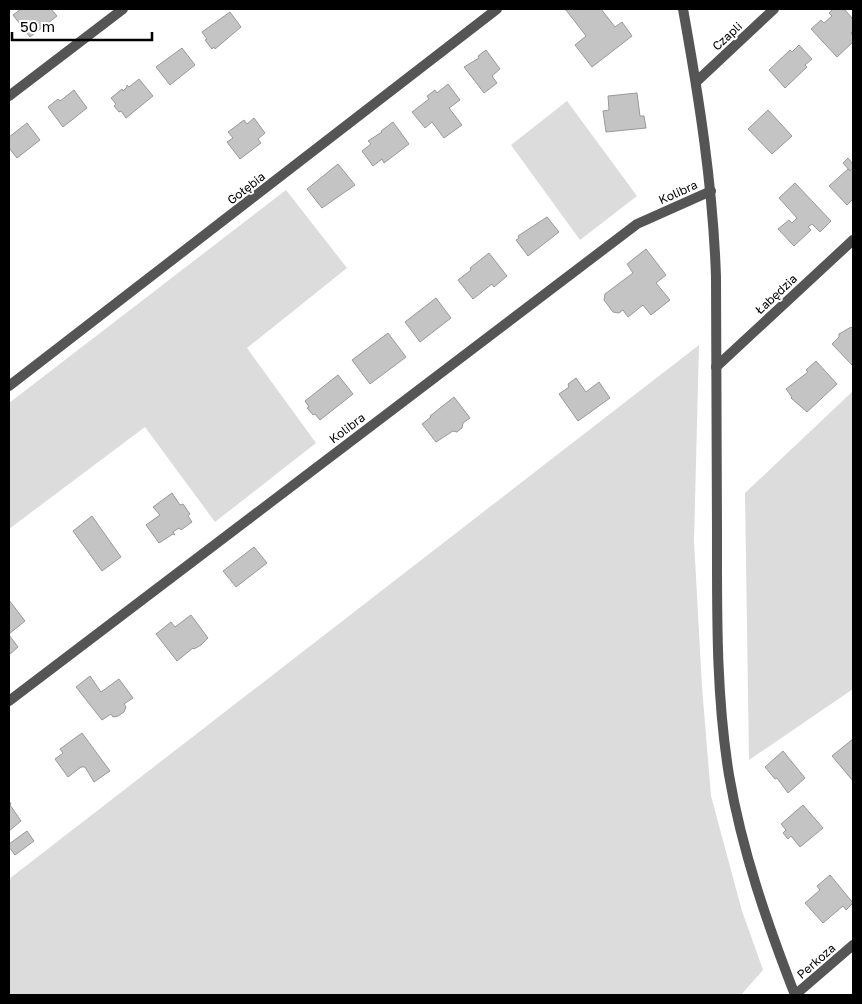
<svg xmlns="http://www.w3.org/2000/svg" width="862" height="1004" viewBox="0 0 862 1004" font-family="'Golos Text',sans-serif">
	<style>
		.green { fill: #dcdcdc }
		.building { fill: #c4c4c4; stroke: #999 }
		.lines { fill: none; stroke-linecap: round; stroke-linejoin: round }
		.minor { stroke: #555; stroke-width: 10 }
		.labels { text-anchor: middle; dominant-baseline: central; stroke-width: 4; stroke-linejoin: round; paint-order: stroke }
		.street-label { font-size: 12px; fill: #000; stroke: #fff }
	</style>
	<rect width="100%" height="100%" fill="#fff"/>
	<!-- green -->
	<g class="green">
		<polygon points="567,101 637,196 580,240 511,145"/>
		<polygon points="286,190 347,268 247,348 316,443 215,522 145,427 9,529 9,403"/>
		<polygon points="699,345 694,541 702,687 711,796 742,911 763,970 741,995 9,995 9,879"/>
		<polygon points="853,391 853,689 749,760 745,493"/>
	</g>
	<!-- building -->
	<g class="building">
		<polygon points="21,9 51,9 57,16 30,37 13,15"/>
		<polygon points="568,9 601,9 615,27 622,22 632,36 592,67 575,45 586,36 566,10"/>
		<polygon points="833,9 844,9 853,19 853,31 851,33 853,36 853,42 837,57 811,29 821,20 824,23 832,16 829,13"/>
		<polygon points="230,12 241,27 215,49 214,47 212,49 205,40 207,39 202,32"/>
		<polygon points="799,45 812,59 805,65 807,67 785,88 769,70 790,50 792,52"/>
		<polygon points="182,48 195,65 170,85 156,67"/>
		<polygon points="486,50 500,69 492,76 497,83 484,93 464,67 479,58 478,56"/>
		<polygon points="139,79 153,96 126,118 121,111 119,112 114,106 116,104 111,98 122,89 123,91 127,87 127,85 129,87"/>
		<polygon points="448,84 460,100 449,108 462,125 444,138 432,122 425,128 412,112 429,99 427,96 435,90 437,93"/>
		<polygon points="74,90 87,108 63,127 48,107 58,99 60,101"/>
		<polygon points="637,93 640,116 644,116 646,128 606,132 603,111 609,110 608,96"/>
		<polygon points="768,110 792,136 772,154 748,129"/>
		<polygon points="254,118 265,133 258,139 261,143 240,159 227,142 233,138 228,132 244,120 247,124"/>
		<polygon points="393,122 409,144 384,163 382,159 373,166 362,151 371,144 368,141 382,132 381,131"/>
		<polygon points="27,123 40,140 17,158 9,148 9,137"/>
		<polygon points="848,158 853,164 853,168 850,171 843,163"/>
		<polygon points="338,164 355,185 322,208 307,189"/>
		<polygon points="853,168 853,199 847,205 829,186 848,169 850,171"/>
		<polygon points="795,183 831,221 820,232 812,224 808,227 811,230 794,246 778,229 789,220 792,223 797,218 779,198"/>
		<polygon points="547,217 559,232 528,256 516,240 519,238 518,236"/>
		<polygon points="646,249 666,275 656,283 670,300 651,315 643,305 628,317 623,310 619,313 613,312 604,300 605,294 633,273 627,264"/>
		<polygon points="489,253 507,276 494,287 492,284 473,299 458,280 471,270 470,268"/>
		<polygon points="436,298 451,318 420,342 405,322"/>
		<polygon points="851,327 853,329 853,366 832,344 839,337 839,334"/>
		<polygon points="388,333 406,357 370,384 352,360"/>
		<polygon points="816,361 837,384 807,412 791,398 792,397 786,389 808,372 806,370"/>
		<polygon points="338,375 353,394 320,420 315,414 313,415 307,408 309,407 305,401"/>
		<polygon points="576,378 586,392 599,382 610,398 578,421 559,394 569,387 568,384"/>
		<polygon points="454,397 470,418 463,423 462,428 457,432 453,431 436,442 422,424 431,417 430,416"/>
		<polygon points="172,493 180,505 183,504 190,514 188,516 192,522 181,530 179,528 173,532 175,535 173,534 159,543 146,525 160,515 153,507"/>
		<polygon points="92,516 121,557 102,571 73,531"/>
		<polygon points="254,547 267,563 236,587 223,571"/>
		<polygon points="9,600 25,621 9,634"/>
		<polygon points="191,615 208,638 201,645 194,649 193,648 177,661 156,634 171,622 175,627"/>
		<polygon points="9,635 18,647 9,655"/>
		<polygon points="90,676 101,692 119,679 133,698 124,704 126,707 124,712 118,716 113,717 111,714 102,720 76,687"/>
		<polygon points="82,733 110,771 94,782 85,767 81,767 68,777 55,759 63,753 60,749"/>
		<polygon points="853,739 853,781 832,756"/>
		<polygon points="783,751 805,778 788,793 777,778 775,779 765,767"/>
		<polygon points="9,801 11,804 10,805 21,821 9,831"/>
		<polygon points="803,805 823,828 800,847 791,836 788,839 783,833 786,830 781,824"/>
		<polygon points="27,831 34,841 15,855 9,847 9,844"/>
		<polygon points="830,875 853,903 846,910 843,906 823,923 805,903 820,890 817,886"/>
	</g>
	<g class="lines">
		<!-- minor -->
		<g class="minor">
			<path d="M683,9C699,98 713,186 716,277C716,363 717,448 717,534C717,614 716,695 729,775C742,851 767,923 795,995"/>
			<polyline points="696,82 774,9"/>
			<polyline points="9,96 123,9"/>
			<polyline points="716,367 853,240"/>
			<polyline points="9,386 497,9"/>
			<polyline points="9,701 637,224 711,191"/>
			<polyline points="795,995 853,945"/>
		</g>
	</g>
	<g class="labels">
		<!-- street labels -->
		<g class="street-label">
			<text transform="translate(727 36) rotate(-43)">Czapli</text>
			<text transform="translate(246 188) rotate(-38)">Gołębia</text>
			<text transform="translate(678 192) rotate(-24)">Kolibra</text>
			<text transform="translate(776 294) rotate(-43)">Łabędzia</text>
			<text transform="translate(347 428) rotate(-37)">Kolibra</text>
			<text transform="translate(816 961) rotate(-41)">Perkoza</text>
		</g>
	</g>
	<!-- border -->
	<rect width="862" height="1004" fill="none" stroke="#000000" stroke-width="20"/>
	<!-- scale -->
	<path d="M12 32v8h140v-8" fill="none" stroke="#000000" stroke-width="2.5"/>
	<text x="20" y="32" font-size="15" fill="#000000" stroke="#ffffff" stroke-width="4" paint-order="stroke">50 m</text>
</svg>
